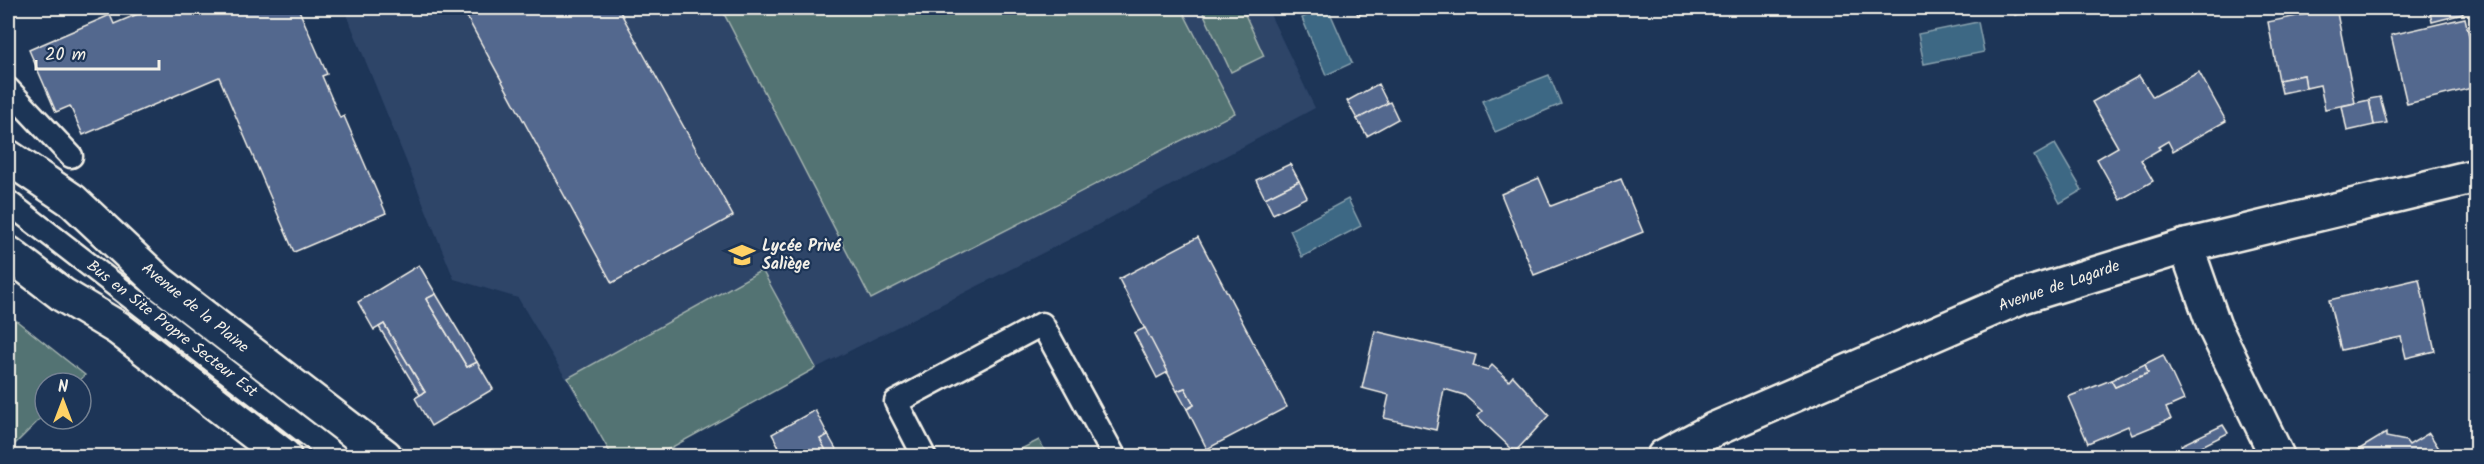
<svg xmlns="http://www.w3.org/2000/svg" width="2484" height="464" viewBox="0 0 2484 464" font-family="Kalam,sans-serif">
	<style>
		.built { fill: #2d4468 }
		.green { fill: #527373; stroke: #a3b2ae; stroke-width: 1.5 }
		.water { fill: #3d6884; stroke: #869fac; stroke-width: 1.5 }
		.building { fill: #53678e; stroke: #f4f1e8; stroke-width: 1.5 }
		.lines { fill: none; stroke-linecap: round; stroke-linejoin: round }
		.lane-casing { stroke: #f4f1e8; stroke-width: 27 }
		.street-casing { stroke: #f4f1e8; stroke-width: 38 }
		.secondary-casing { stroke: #f4f1e8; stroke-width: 38 }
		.lane { stroke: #1d3557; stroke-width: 22 }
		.street { stroke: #1d3557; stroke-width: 33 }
		.secondary { stroke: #1d3557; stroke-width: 33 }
		.labels { text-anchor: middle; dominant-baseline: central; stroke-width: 4.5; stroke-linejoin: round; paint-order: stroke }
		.poi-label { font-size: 16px; font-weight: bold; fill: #f4f1e8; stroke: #1d3557; text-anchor: start }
		.street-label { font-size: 16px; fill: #f4f1e8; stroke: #1d3557 }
	</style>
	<rect width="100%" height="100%" fill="#1d3557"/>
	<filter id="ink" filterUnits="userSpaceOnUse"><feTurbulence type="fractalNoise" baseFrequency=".0167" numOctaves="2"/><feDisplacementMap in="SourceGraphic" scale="12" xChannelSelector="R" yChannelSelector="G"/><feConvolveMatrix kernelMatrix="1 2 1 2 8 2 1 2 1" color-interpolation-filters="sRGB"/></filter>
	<g filter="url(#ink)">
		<!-- built -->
		<polygon class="built" points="344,8 1267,8 1315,108 1086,231 816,368 656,456 612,456 518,298 454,279"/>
		<!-- green -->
		<g class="green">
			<polygon points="721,8 1181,8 1235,113 871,299"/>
			<polygon points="1201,8 1242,8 1264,56 1231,72"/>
			<polygon points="762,270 816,368 656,456 612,456 568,378"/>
			<polygon points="8,314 85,375 77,383 45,383 45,414 8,451"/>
			<polygon points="1039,440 1048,456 1007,456"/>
		</g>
		<!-- water -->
		<g class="water">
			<polygon points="1310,8 1328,8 1352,63 1326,75 1302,18 1308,15"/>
			<polygon points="1978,22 1984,52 1924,64 1918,34"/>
			<polygon points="1549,75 1561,104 1495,132 1482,101"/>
			<polygon points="2055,144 2082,190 2060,203 2034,156"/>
			<polygon points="1348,199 1361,226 1302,257 1290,230"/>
		</g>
		<!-- building -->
		<g class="building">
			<polygon points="152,8 298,8 327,74 322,76 340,118 344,116 386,213 294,252 219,77 83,135 70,106 56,112 29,50 110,15 114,24"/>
			<polygon points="462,8 618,8 733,216 612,283"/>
			<polygon points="1355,8 1376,8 1358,15"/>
			<polygon points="2012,8 2034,8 2015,15"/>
			<polygon points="2336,8 2355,103 2325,109 2320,85 2306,88 2304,75 2279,80 2268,22"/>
			<polygon points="2429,8 2462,8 2463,14 2432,22"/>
			<polygon points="2465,18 2476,66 2476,87 2407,104 2391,35"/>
			<polygon points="2199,72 2226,121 2173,151 2168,141 2158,147 2160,149 2141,160 2153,181 2120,200 2097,159 2118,147 2092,102 2139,76 2153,97"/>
			<polygon points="2304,75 2306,88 2282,93 2279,80"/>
			<polygon points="1378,84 1388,104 1357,119 1347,101"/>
			<polygon points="2380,97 2387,123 2374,125 2369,99"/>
			<polygon points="2369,100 2374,125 2347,131 2342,106"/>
			<polygon points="1390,102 1398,119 1367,136 1357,119"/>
			<polygon points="1290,164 1299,181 1265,198 1256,180"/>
			<polygon points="1539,178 1551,206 1621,179 1643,232 1534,275 1501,194"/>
			<polygon points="1299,181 1307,197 1273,214 1265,198"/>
			<polygon points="1198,237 1287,407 1207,449 1187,409 1194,405 1185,388 1177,391 1119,279"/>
			<polygon points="419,265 436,294 426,299 467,367 477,362 493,389 431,426 415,398 425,392 384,324 374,330 358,302"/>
			<polygon points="2419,279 2435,351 2406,358 2401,337 2341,350 2329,300"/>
			<polygon points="2476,279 2476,305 2471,281"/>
			<polygon points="436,294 477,362 467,367 426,299"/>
			<polygon points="384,324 425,392 420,395 379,327"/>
			<polygon points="1145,328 1168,372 1157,378 1134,333"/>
			<polygon points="1375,331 1476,355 1473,366 1488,370 1492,365 1509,381 1513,376 1549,415 1515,452 1477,416 1482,411 1464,395 1444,389 1436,430 1384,418 1389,395 1362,388"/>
			<polygon points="2163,355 2184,400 2166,408 2171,419 2132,435 2128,426 2088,443 2068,397 2111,380 2115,387 2148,373 2145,364"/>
			<polygon points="2145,364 2148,373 2115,387 2111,380"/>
			<polygon points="1185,388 1194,405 1187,409 1177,391"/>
			<polygon points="815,410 828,435 820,439 829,456 784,456 772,434"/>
			<polygon points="2223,425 2228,433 2186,454 2181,445"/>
			<polygon points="2386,433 2386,437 2406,441 2409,445 2429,433 2444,456 2363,456 2358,450"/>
			<polygon points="828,435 840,456 829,456 820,439"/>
		</g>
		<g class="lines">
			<!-- lane casing -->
			<g class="lane-casing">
				<g id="lane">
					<polyline points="8,89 71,156"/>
					<polyline points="8,202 336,456"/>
					<polyline points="924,456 896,402 1042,324 1114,456"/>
				</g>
			</g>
			<!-- street casing -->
			<g class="street-casing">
				<g id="street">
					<polyline points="2186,246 2214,326 2277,456"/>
					<polyline points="1664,456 1713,430 2020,297 2186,246 2476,176"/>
				</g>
			</g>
			<!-- secondary casing -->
			<g class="secondary-casing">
				<g id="secondary">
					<polyline points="8,157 73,201 160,283 385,456"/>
					<polyline points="8,253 63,295 118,328 284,456"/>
				</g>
			</g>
			<!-- lane -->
			<use href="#lane" class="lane"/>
			<!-- street -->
			<use href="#street" class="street"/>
			<!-- secondary -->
			<use href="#secondary" class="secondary"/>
		</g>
	</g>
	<!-- icons -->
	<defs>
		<g id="school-bare" transform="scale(2.07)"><path d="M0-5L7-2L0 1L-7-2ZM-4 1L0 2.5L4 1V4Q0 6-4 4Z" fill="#ffd166" stroke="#1d3557" stroke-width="2.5" paint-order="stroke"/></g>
	</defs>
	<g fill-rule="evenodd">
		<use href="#school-bare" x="742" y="255"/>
	</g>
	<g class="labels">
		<!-- poi labels -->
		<g class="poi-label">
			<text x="762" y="246">Lycée Privé<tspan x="762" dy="18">Saliège</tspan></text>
		</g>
		<!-- street labels -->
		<g class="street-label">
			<text transform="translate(2059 286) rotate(-19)">Avenue de Lagarde</text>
			<text transform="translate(195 308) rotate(39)">Avenue de la Plaine</text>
			<text transform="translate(172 329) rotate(38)">Bus en Site Propre Secteur Est</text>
		</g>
	</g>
	<!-- margin -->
	<rect width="2484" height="464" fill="none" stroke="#1d3557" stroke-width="30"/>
	<rect x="15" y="15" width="2454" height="434" fill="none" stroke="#f4f1e8" stroke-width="2" filter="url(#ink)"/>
	<!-- north arrow -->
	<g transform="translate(63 401)"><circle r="28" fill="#1d3557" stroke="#738091" stroke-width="1.5"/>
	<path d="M0-4.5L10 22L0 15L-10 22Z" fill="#ffd166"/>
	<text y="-9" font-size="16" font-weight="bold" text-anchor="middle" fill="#f4f1e8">N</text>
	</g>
	<!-- scale -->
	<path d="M36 60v9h123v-9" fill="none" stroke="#f4f1e8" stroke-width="3"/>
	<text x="45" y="60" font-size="18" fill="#f4f1e8" stroke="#1d3557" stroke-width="4.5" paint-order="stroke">20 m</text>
</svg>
